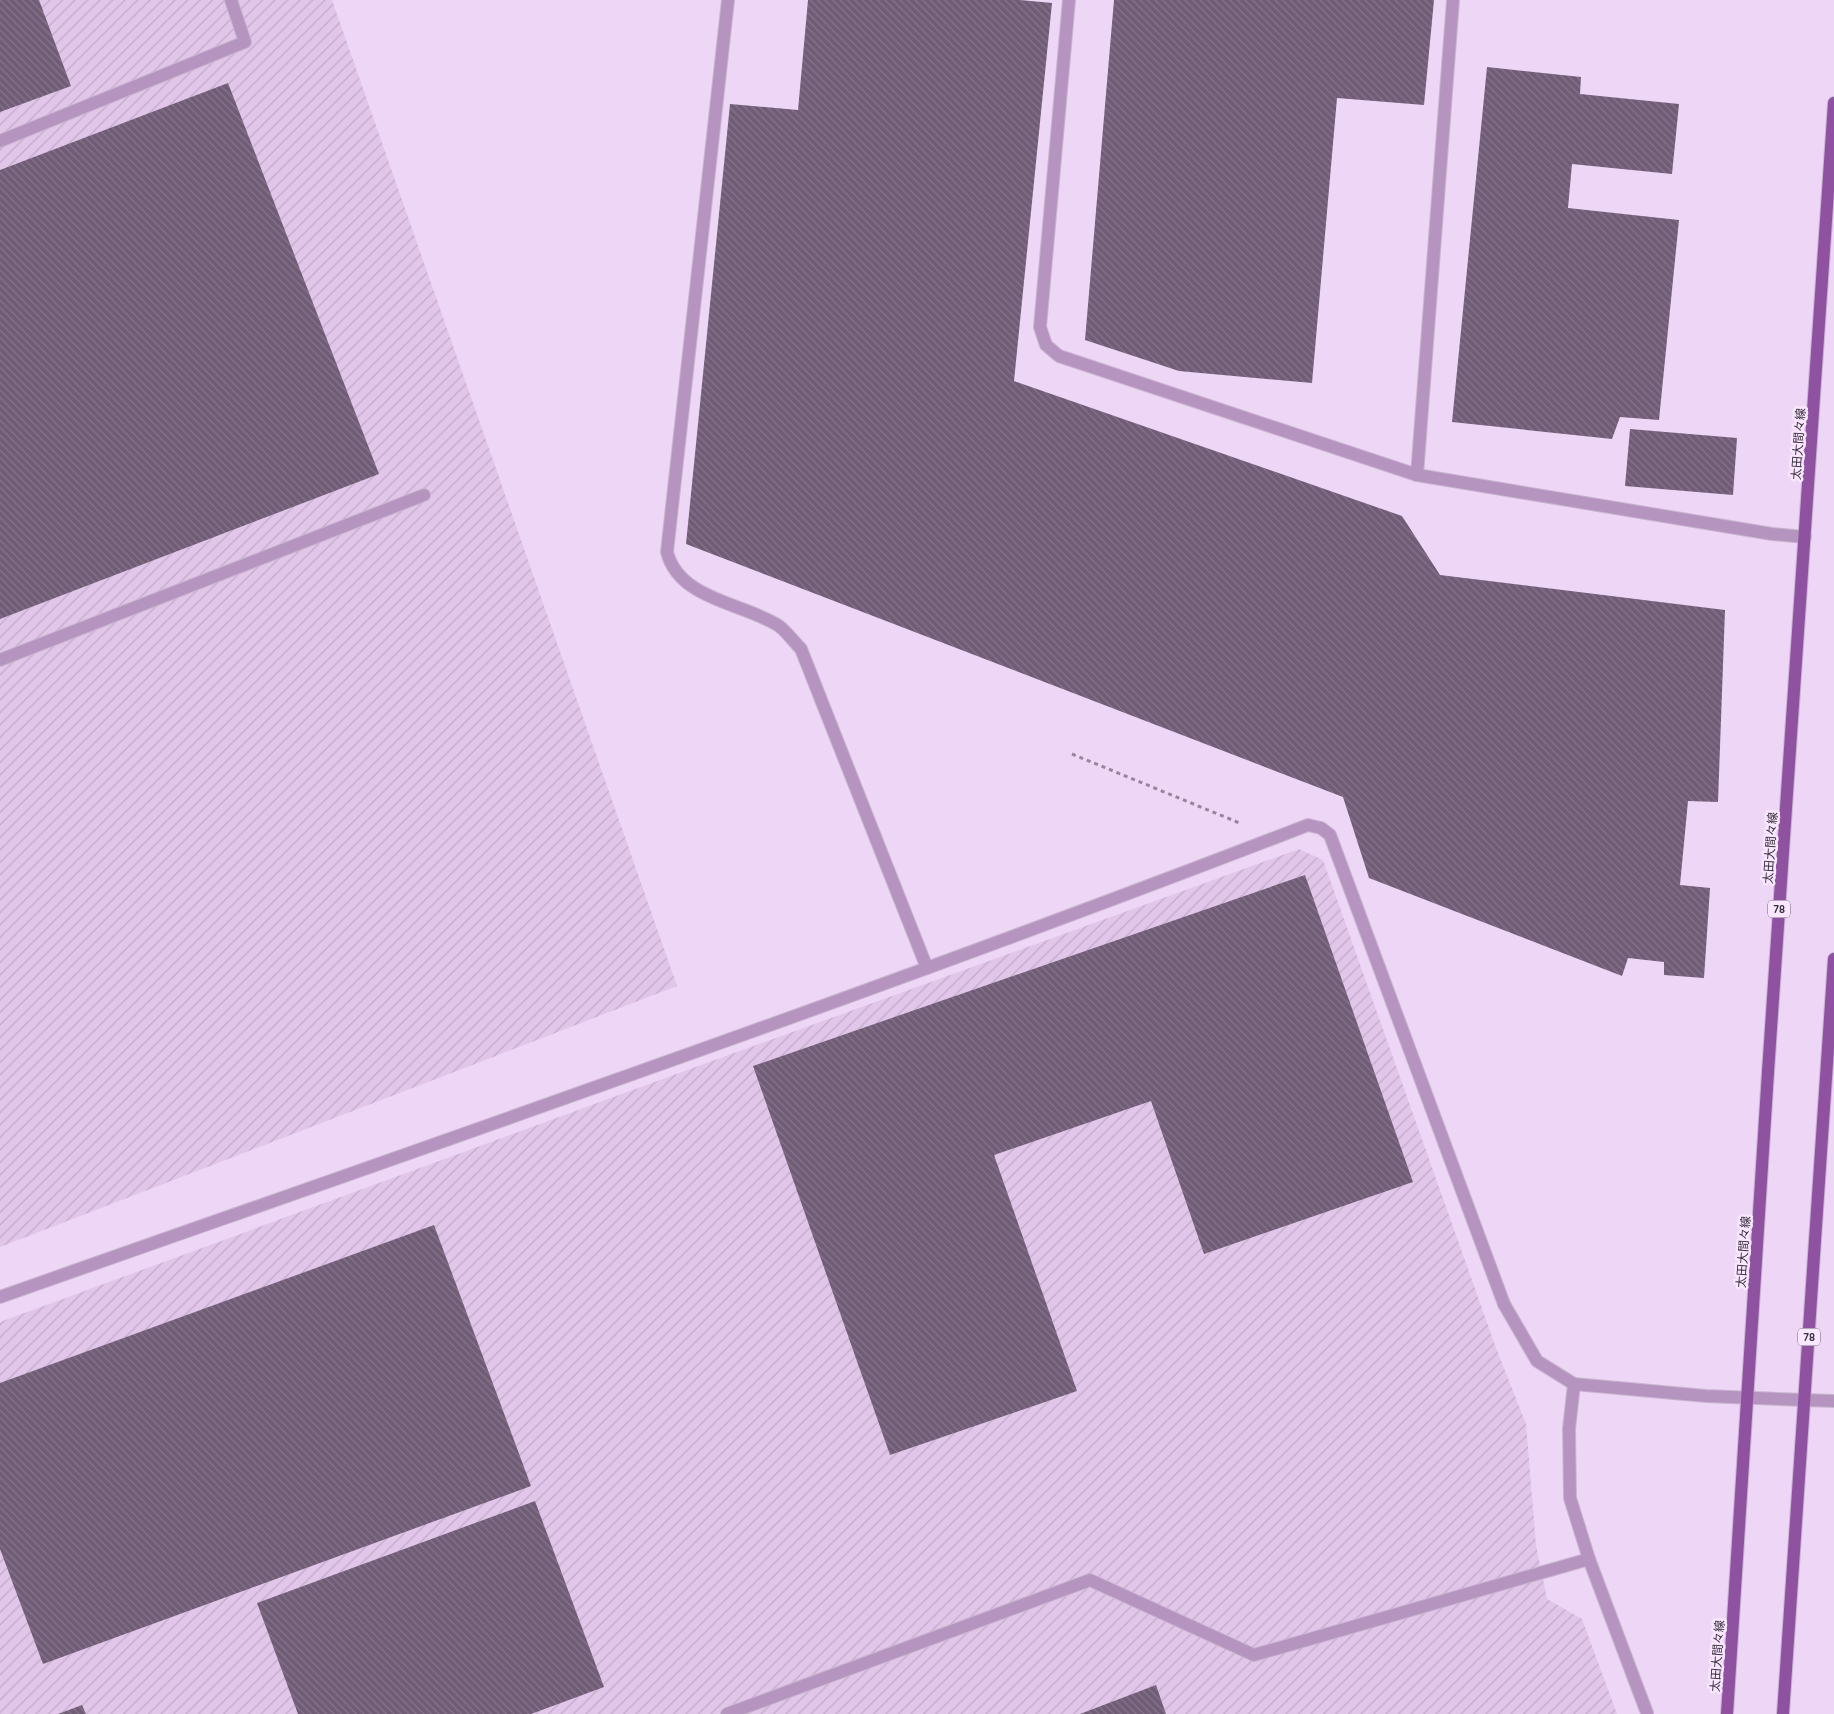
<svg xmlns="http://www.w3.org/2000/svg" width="1834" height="1714" viewBox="0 0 1834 1714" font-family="Quicksand,'Noto Sans JP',sans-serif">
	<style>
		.industrial { fill: url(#industrial-furrows) }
		.building { fill: url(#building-back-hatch) }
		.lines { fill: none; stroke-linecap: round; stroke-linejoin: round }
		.service-casing { stroke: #cab5d1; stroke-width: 14 }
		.minor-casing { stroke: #cab5d1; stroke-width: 14 }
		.tertiary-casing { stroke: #cab5d1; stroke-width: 14 }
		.primary-casing { stroke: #cab5d1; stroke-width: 14 }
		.path { stroke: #96859c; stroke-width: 3; stroke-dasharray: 4 4; stroke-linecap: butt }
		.service { stroke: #b595bf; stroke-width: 12 }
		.minor { stroke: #b595bf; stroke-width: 12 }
		.tertiary { stroke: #b595bf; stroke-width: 12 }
		.primary { stroke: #8f52a0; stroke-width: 12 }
		.labels { text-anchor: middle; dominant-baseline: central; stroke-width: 5; stroke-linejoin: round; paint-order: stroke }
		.shield { fill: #f9e6ff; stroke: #726676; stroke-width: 1 }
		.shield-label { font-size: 11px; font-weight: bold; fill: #382f3b }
		.street-label { font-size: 12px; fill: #382f3b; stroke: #f9e6ff }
	</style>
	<defs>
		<pattern id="industrial-furrows" width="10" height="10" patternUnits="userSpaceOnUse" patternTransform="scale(1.25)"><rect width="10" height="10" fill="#e1c6ea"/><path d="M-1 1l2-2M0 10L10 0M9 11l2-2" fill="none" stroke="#c2aaca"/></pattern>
		<pattern id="building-back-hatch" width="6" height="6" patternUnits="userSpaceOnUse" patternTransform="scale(1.25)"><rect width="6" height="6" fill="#715c77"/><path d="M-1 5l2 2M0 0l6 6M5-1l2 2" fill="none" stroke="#86758a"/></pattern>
	</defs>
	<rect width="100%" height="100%" fill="#eed6f6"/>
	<!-- industrial -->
	<g class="industrial">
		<polygon points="0,0 332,0 677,986 0,1247"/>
		<polygon points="1299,849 1323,860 1496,1348 1526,1424 1536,1545 1547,1599 1582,1619 1617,1714 0,1714 0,1322 690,1069"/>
	</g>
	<!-- building -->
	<g class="building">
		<polygon points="0,0 39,0 71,86 0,112"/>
		<polygon points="808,0 1020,0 1052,3 1014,381 1402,516 1440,575 1725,610 1718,802 1688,801 1680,885 1710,888 1704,978 1664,975 1664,962 1628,958 1622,976 1369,878 1343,797 686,544 730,104 798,110"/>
		<polygon points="1114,0 1434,0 1424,105 1337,98 1312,383 1179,371 1085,340"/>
		<polygon points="1487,67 1581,77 1580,94 1679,104 1672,174 1572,164 1568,208 1679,220 1659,420 1620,417 1612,439 1452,422"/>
		<polygon points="228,83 379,474 0,619 0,170"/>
		<polygon points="1630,429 1737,438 1733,495 1625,486"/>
		<polygon points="1305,875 1413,1182 1204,1254 1151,1101 994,1155 1077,1391 890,1455 753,1066"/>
		<polygon points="434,1225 531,1486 43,1664 0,1549 0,1383"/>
		<polygon points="535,1501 604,1687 531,1714 298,1714 257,1603"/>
		<polygon points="1156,1685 1166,1714 1080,1714"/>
		<polygon points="82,1705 86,1714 58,1714"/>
	</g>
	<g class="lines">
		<!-- service casing -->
		<g class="service-casing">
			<g id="service">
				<path d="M728,0L667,552C679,600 744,603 779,626C787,632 794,642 801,649L927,968"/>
				<polyline points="0,141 245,42 231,0"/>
				<polyline points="1417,475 1453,0"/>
				<polyline points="0,660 424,495"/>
				<polyline points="1805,1400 1834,1401"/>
				<polyline points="727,1714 1090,1580 1254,1655 1589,1559"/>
			</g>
		</g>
		<!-- minor casing -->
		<g class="minor-casing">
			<g id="minor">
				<polyline points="1069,0 1040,327 1046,345 1059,356 1417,475 1772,534 1805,537"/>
				<path d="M0,1297C437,1143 876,992 1308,825L1321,828L1330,835L1504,1304"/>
				<polyline points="1574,1384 1569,1429 1570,1498 1589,1559 1647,1713"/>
			</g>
		</g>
		<!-- tertiary casing -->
		<g class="tertiary-casing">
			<polyline id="tertiary" points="1504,1304 1537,1361 1574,1384 1706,1396 1805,1400"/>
		</g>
		<!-- primary casing -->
		<g class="primary-casing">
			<g id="primary">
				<polyline points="1727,1714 1768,1072 1834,103"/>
				<polyline points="1783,1714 1834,959"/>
			</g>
		</g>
		<!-- path -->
		<polyline class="path" points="1072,754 1242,824"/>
		<!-- service -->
		<use href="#service" class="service"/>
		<!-- minor -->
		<use href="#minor" class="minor"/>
		<!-- tertiary -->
		<use href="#tertiary" class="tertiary"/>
		<!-- primary -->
		<use href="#primary" class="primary"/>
	</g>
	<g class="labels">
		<!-- shield labels -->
		<g class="shield">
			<rect x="1768" y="900.5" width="22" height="17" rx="4"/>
			<rect x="1798" y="1328.5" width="22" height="17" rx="4"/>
		</g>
		<g class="shield-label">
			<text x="1779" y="909">78</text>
			<text x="1809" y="1337">78</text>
		</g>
		<!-- street labels -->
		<g class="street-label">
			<text transform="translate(1798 444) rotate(-86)">太田大間々線</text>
			<text transform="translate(1770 848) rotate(-86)">太田大間々線</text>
			<text transform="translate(1743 1252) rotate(-86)">太田大間々線</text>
			<text transform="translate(1717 1656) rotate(-86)">太田大間々線</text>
		</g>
	</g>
</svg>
